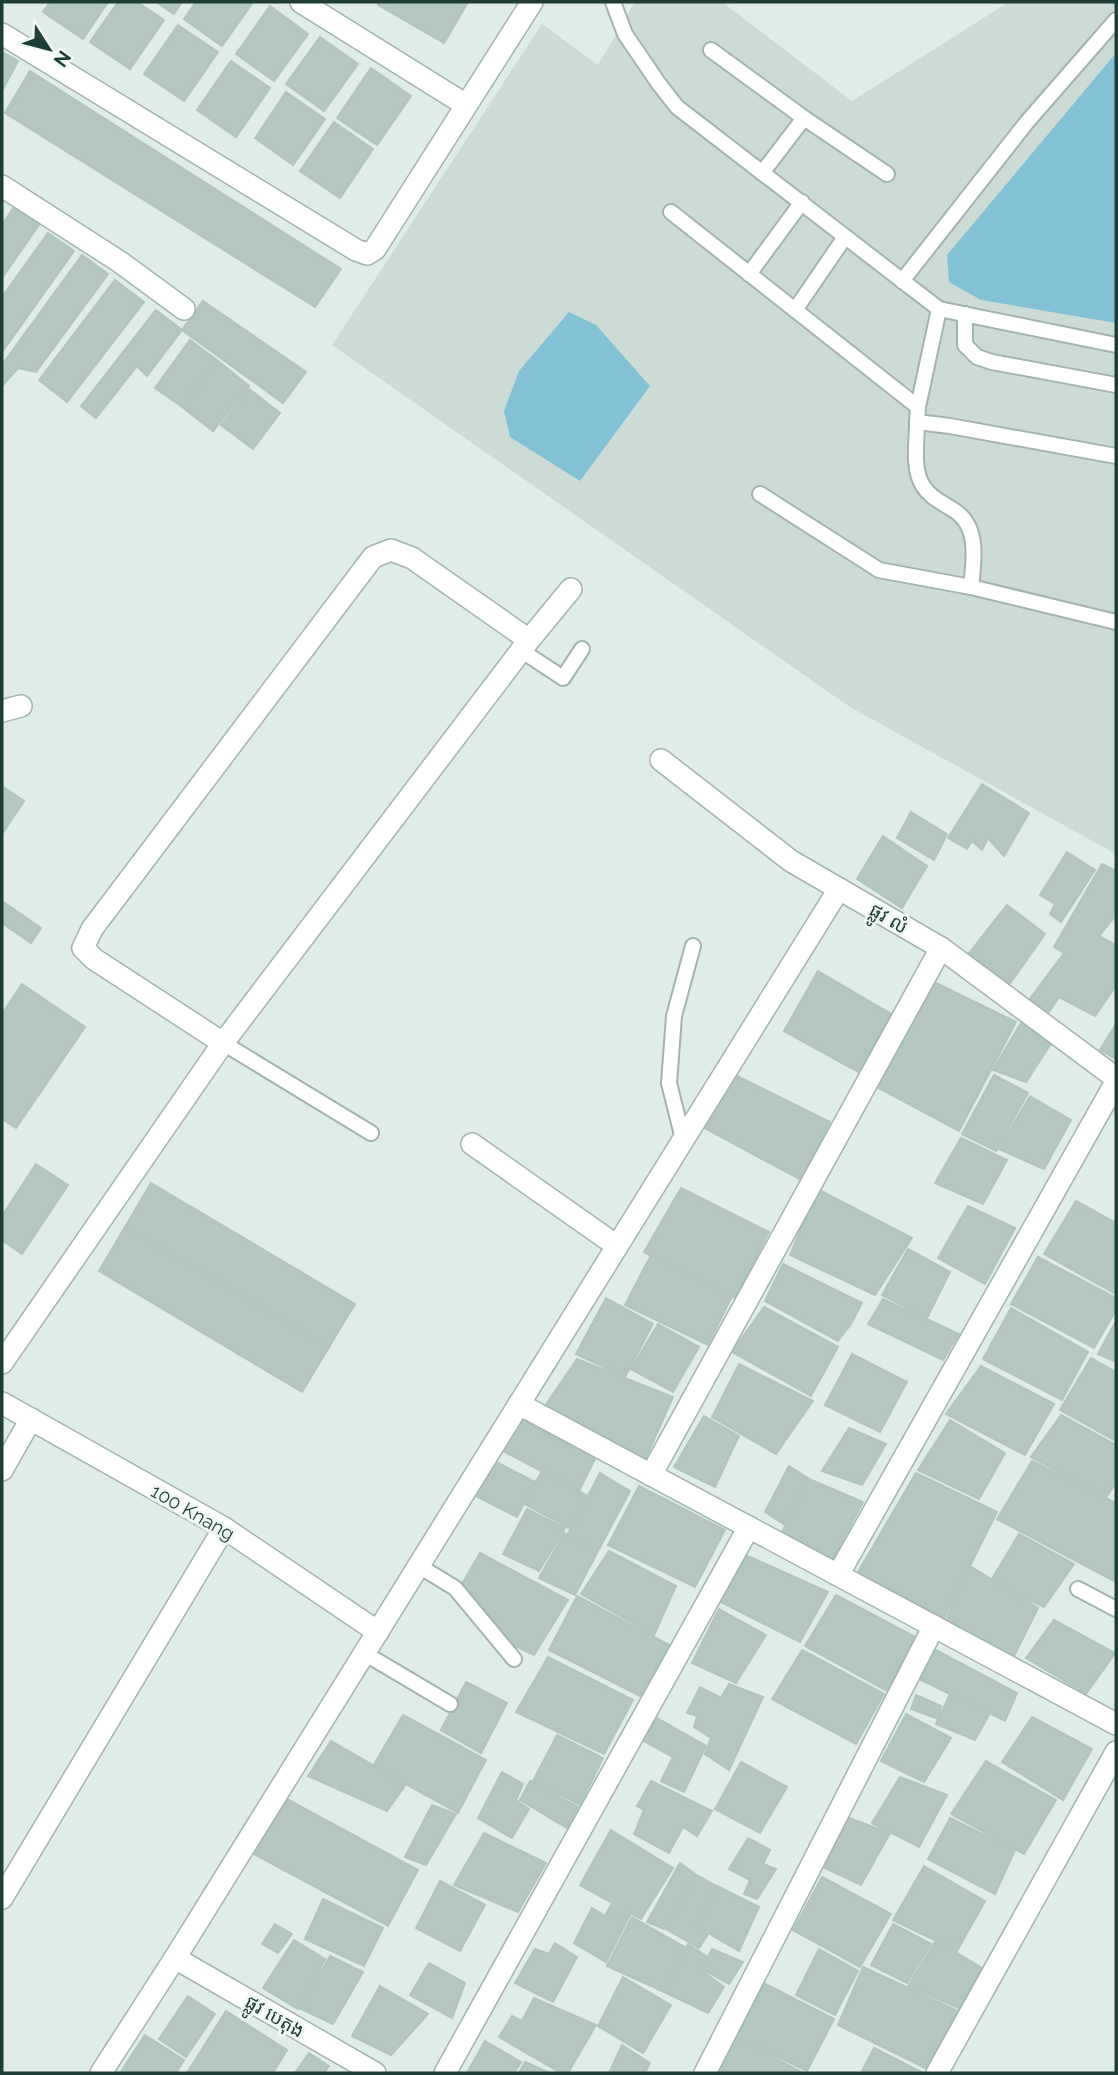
<svg xmlns="http://www.w3.org/2000/svg" width="1118" height="2075" viewBox="0 0 1118 2075" font-family="Raleway,'Noto Sans Khmer',sans-serif">
	<style>
		.built { fill: #cddbd6 }
		.water { fill: #83c2d5 }
		.building { fill: #b4c6c0; stroke: #b1c5bf; stroke-width: 2 }
		.lines { fill: none; stroke-linecap: round; stroke-linejoin: round }
		.lane-casing { stroke: #a2b4af; stroke-width: 18 }
		.street-casing { stroke: #a2b4af; stroke-width: 24 }
		.lane { stroke: #fff; stroke-width: 14 }
		.street { stroke: #fff; stroke-width: 21 }
		.labels { text-anchor: middle; dominant-baseline: central; stroke-width: 6; stroke-linejoin: round; paint-order: stroke }
		.street-label { font-size: 19px; fill: #1f3d37; stroke: #f0f8f5 }
	</style>
	<rect width="100%" height="100%" fill="#dfece7"/>
	<!-- built -->
	<polygon class="built" points="635,2 722,2 852,101 1009,2 1116,2 1116,854 850,707 332,345 542,24 598,65"/>
	<!-- water -->
	<g class="water">
		<polygon points="1116,53 1116,323 981,300 949,282 947,255"/>
		<polygon points="569,312 596,325 650,386 580,481 510,437 504,411 519,371"/>
	</g>
	<!-- building -->
	<g class="building">
		<polygon points="50,2 108,2 83,39 43,12"/>
		<polygon points="118,2 137,2 164,20 130,69 90,42"/>
		<polygon points="156,2 182,2 174,14"/>
		<polygon points="196,2 253,2 222,46 184,19"/>
		<polygon points="380,2 468,2 444,43 378,5"/>
		<polygon points="270,6 308,34 274,81 236,54"/>
		<polygon points="178,25 218,52 184,101 144,74"/>
		<polygon points="320,37 358,64 324,111 286,84"/>
		<polygon points="2,52 18,61 2,91"/>
		<polygon points="231,61 270,88 236,137 197,110"/>
		<polygon points="371,68 411,96 377,145 337,118"/>
		<polygon points="30,71 341,269 315,307 5,113"/>
		<polygon points="286,92 325,119 293,165 255,138"/>
		<polygon points="334,122 373,149 340,198 300,171"/>
		<polygon points="14,207 39,225 2,278 2,225"/>
		<polygon points="48,233 74,251 2,352 2,297"/>
		<polygon points="82,255 108,274 36,372 18,368 2,386 2,365"/>
		<polygon points="115,280 144,302 67,402 39,380"/>
		<polygon points="203,301 306,372 283,403 182,330"/>
		<polygon points="156,310 182,330 147,376 137,366 96,418 81,406"/>
		<polygon points="190,340 218,361 181,406 155,388"/>
		<polygon points="218,361 249,386 213,431 181,406"/>
		<polygon points="249,389 280,413 253,449 221,425"/>
		<polygon points="982,784 1029,813 1004,856 988,838 982,850 972,841 967,849 948,838"/>
		<polygon points="2,786 24,801 2,834"/>
		<polygon points="911,812 947,834 934,860 897,838"/>
		<polygon points="883,836 927,866 902,908 857,879"/>
		<polygon points="1067,852 1095,870 1061,922 1050,914 1055,904 1040,895"/>
		<polygon points="1102,864 1116,871 1116,915 1099,936 1116,945 1116,986 1095,1016 1059,997 1049,1012 1029,1000 1064,953 1054,947"/>
		<polygon points="2,901 41,928 31,943 2,923"/>
		<polygon points="1007,905 1045,934 1009,985 966,957"/>
		<polygon points="818,971 891,1014 860,1073 784,1031"/>
		<polygon points="928,979 1016,1022 959,1131 871,1084"/>
		<polygon points="22,984 85,1027 16,1128 2,1119 2,1014"/>
		<polygon points="1024,1018 1052,1042 1026,1082 993,1070"/>
		<polygon points="1116,1024 1116,1059 1100,1050"/>
		<polygon points="735,1075 830,1122 801,1180 703,1127"/>
		<polygon points="994,1075 1028,1093 996,1151 962,1134"/>
		<polygon points="1030,1096 1071,1120 1044,1169 999,1149"/>
		<polygon points="961,1138 1007,1160 983,1204 935,1183"/>
		<polygon points="36,1164 68,1185 22,1254 2,1240 2,1216"/>
		<polygon points="151,1183 355,1304 329,1347 125,1227"/>
		<polygon points="681,1188 769,1232 735,1298 644,1252"/>
		<polygon points="817,1189 912,1238 875,1295 790,1255"/>
		<polygon points="1076,1201 1116,1223 1116,1294 1044,1254"/>
		<polygon points="968,1206 1015,1228 985,1284 938,1258"/>
		<polygon points="125,1227 329,1347 302,1392 99,1271"/>
		<polygon points="908,1249 950,1272 927,1318 882,1295"/>
		<polygon points="651,1255 732,1296 708,1345 625,1305"/>
		<polygon points="1038,1257 1116,1298 1116,1310 1094,1348 1011,1304"/>
		<polygon points="783,1264 862,1303 851,1324 838,1341 765,1301"/>
		<polygon points="606,1298 653,1324 625,1377 576,1354"/>
		<polygon points="883,1299 959,1334 943,1360 868,1324"/>
		<polygon points="764,1307 838,1347 811,1396 732,1352"/>
		<polygon points="1011,1308 1088,1352 1062,1400 983,1359"/>
		<polygon points="1116,1321 1116,1362 1098,1354"/>
		<polygon points="658,1324 699,1347 673,1392 631,1369"/>
		<polygon points="852,1354 907,1382 880,1432 825,1405"/>
		<polygon points="1091,1358 1116,1372 1116,1441 1060,1410"/>
		<polygon points="577,1359 673,1397 644,1462 543,1409"/>
		<polygon points="739,1364 813,1401 776,1454 712,1417"/>
		<polygon points="981,1366 1054,1404 1025,1455 946,1414"/>
		<polygon points="1061,1415 1116,1445 1116,1482 1106,1498 1031,1457"/>
		<polygon points="704,1416 739,1436 715,1487 674,1467"/>
		<polygon points="516,1417 595,1459 579,1491 501,1450"/>
		<polygon points="950,1420 1005,1453 979,1499 918,1470"/>
		<polygon points="849,1428 886,1444 862,1485 822,1471"/>
		<polygon points="490,1459 535,1482 517,1517 470,1493"/>
		<polygon points="1032,1461 1116,1503 1116,1582 997,1519"/>
		<polygon points="789,1466 808,1478 785,1525 765,1512"/>
		<polygon points="542,1471 586,1495 571,1529 523,1503"/>
		<polygon points="600,1473 630,1491 598,1551 567,1536"/>
		<polygon points="916,1473 997,1512 944,1618 858,1572"/>
		<polygon points="809,1479 863,1502 831,1562 778,1540"/>
		<polygon points="639,1486 725,1530 695,1587 608,1545"/>
		<polygon points="527,1509 565,1528 539,1571 503,1554"/>
		<polygon points="564,1533 598,1551 575,1595 539,1578"/>
		<polygon points="1019,1534 1074,1564 1044,1607 990,1582"/>
		<polygon points="609,1551 676,1586 654,1635 581,1594"/>
		<polygon points="480,1553 568,1600 534,1655 503,1640 459,1589"/>
		<polygon points="741,1553 828,1592 800,1642 717,1600"/>
		<polygon points="970,1566 1038,1608 1013,1658 945,1622"/>
		<polygon points="836,1595 915,1637 887,1691 805,1646"/>
		<polygon points="577,1596 669,1645 640,1696 549,1650"/>
		<polygon points="719,1609 766,1635 736,1683 692,1663"/>
		<polygon points="1054,1620 1115,1653 1086,1694 1026,1658"/>
		<polygon points="932,1648 1017,1693 1005,1721 917,1678"/>
		<polygon points="802,1650 884,1694 856,1744 772,1699"/>
		<polygon points="548,1657 633,1700 604,1754 516,1712"/>
		<polygon points="466,1682 507,1703 481,1753 441,1730"/>
		<polygon points="729,1684 763,1697 729,1770 705,1754 711,1738 694,1727 697,1716 687,1713 700,1687 721,1698"/>
		<polygon points="950,1694 990,1713 975,1740 936,1724"/>
		<polygon points="916,1695 941,1706 938,1719 911,1709"/>
		<polygon points="906,1714 951,1738 924,1782 881,1761"/>
		<polygon points="403,1715 486,1760 458,1813 373,1766"/>
		<polygon points="1032,1717 1092,1749 1063,1800 1002,1762"/>
		<polygon points="657,1718 706,1746 684,1792 661,1781 673,1757 642,1740"/>
		<polygon points="557,1735 603,1758 580,1805 533,1781"/>
		<polygon points="331,1741 406,1784 387,1811 308,1776"/>
		<polygon points="986,1761 1056,1800 1024,1854 951,1814"/>
		<polygon points="741,1762 787,1787 760,1833 715,1809"/>
		<polygon points="502,1772 523,1784 516,1800 529,1809 512,1838 478,1818"/>
		<polygon points="900,1777 947,1795 919,1847 872,1823"/>
		<polygon points="530,1781 578,1807 567,1828 520,1800"/>
		<polygon points="651,1781 712,1811 697,1836 683,1827 669,1853 634,1834 644,1810 637,1806"/>
		<polygon points="283,1797 418,1870 388,1926 250,1852"/>
		<polygon points="432,1805 456,1814 426,1865 405,1857"/>
		<polygon points="846,1817 890,1833 861,1885 825,1868"/>
		<polygon points="950,1818 1015,1850 995,1894 928,1859"/>
		<polygon points="611,1830 673,1868 641,1919 580,1885"/>
		<polygon points="484,1833 546,1863 518,1912 454,1885"/>
		<polygon points="748,1838 770,1850 763,1864 776,1869 757,1899 744,1894 750,1880 729,1869"/>
		<polygon points="680,1863 695,1874 664,1929 647,1922"/>
		<polygon points="924,1866 985,1901 957,1951 893,1920"/>
		<polygon points="695,1874 716,1886 696,1927 708,1934 699,1948 666,1929"/>
		<polygon points="822,1877 891,1914 860,1967 793,1930"/>
		<polygon points="440,1881 485,1905 460,1951 416,1928"/>
		<polygon points="717,1886 759,1907 739,1951 698,1927"/>
		<polygon points="323,1899 383,1928 364,1966 305,1939"/>
		<polygon points="611,1905 630,1915 606,1962 574,1943 592,1908 605,1916"/>
		<polygon points="632,1917 686,1948 664,1992 607,1966"/>
		<polygon points="275,1924 292,1934 278,1953 262,1944"/>
		<polygon points="893,1924 931,1944 907,1983 871,1965"/>
		<polygon points="294,1940 325,1959 298,2009 263,1988"/>
		<polygon points="936,1940 982,1968 961,2009 908,1986"/>
		<polygon points="555,1943 577,1957 553,2002 515,1983 535,1949 549,1954"/>
		<polygon points="688,1944 706,1956 702,1971 724,1987 708,2013 664,1992"/>
		<polygon points="712,1949 743,1962 729,1984 702,1969"/>
		<polygon points="819,1949 858,1971 835,2015 796,1995"/>
		<polygon points="330,1956 363,1972 333,2024 299,2008"/>
		<polygon points="429,1963 465,1983 452,2018 410,1995"/>
		<polygon points="863,1967 958,2011 925,2068 838,2025"/>
		<polygon points="623,1977 671,2005 643,2053 598,2026"/>
		<polygon points="758,1980 834,2019 807,2071 731,2035"/>
		<polygon points="380,1986 428,2014 391,2055 352,2036"/>
		<polygon points="188,1996 215,2014 186,2057 159,2039"/>
		<polygon points="534,1998 596,2025 568,2073 561,2073 499,2037 512,2016 522,2021"/>
		<polygon points="226,2011 287,2050 273,2073 187,2073"/>
		<polygon points="145,2035 184,2060 176,2073 120,2073"/>
		<polygon points="731,2035 803,2073 712,2073"/>
		<polygon points="485,2041 521,2062 514,2073 467,2073"/>
		<polygon points="622,2045 650,2063 645,2073 609,2073"/>
		<polygon points="874,2048 923,2073 861,2073"/>
		<polygon points="309,2053 329,2066 324,2073 295,2073"/>
		<polygon points="525,2062 550,2073 519,2073"/>
	</g>
	<g class="lines">
		<!-- lane casing -->
		<g class="lane-casing">
			<g id="lane">
				<polyline points="613,2 625,34 659,84 677,107 939,309 1116,345"/>
				<polyline points="711,50 804,118 887,174"/>
				<polyline points="762,173 804,118"/>
				<polyline points="671,212 918,407"/>
				<polyline points="749,274 802,202"/>
				<polyline points="902,281 1027,122 1116,20"/>
				<polyline points="939,309 918,407 917,422 950,426 1116,456"/>
				<polyline points="795,310 845,237"/>
				<polyline points="965,314 965,345 977,357 992,362 1116,385"/>
				<path d="M917,422C917,441 912,469 923,486C930,497 941,502 952,509C980,525 974,559 971,587"/>
				<polyline points="760,494 879,570 971,587 1116,622"/>
				<polyline points="522,651 563,678 582,649"/>
				<polyline points="223,1043 371,1133"/>
				<polyline points="683,1139 669,1083 674,1016 693,946"/>
				<polyline points="419,1566 455,1588 514,1659"/>
				<polyline points="1078,1589 1116,1609"/>
				<polyline points="364,1653 450,1704"/>
			</g>
		</g>
		<!-- street casing -->
		<g class="street-casing">
			<g id="street">
				<polyline points="301,2 466,105"/>
				<polyline points="2,34 356,250 367,254 375,249 532,2"/>
				<polyline points="2,186 120,262 184,309"/>
				<polyline points="2,711 21,706"/>
				<polyline points="661,760 791,861 941,948 1116,1078"/>
				<polyline points="223,1043 94,959 83,948 92,929 373,557 391,550 412,558 529,640"/>
				<polyline points="472,1144 617,1246"/>
				<polyline points="2,1363 223,1043 529,640 571,589"/>
				<polyline points="2,1403 224,1528 378,1632"/>
				<polyline points="519,1404 1116,1724"/>
				<polyline points="2,1470 31,1419"/>
				<polyline points="651,1475 941,948"/>
				<polyline points="838,1575 1116,1082"/>
				<polyline points="2,1898 224,1528"/>
				<polyline points="175,1958 375,2073"/>
				<polyline points="101,2073 175,1958 839,889"/>
				<polyline points="445,2073 749,1527"/>
				<polyline points="705,2073 934,1626"/>
				<polyline points="937,2073 1116,1752"/>
			</g>
		</g>
		<!-- lane -->
		<use href="#lane" class="lane"/>
		<!-- street -->
		<use href="#street" class="street"/>
	</g>
	<g class="labels">
		<!-- street labels -->
		<g class="street-label">
			<text transform="translate(889 918) rotate(30)">ផ្លូវ លំ</text>
			<text transform="translate(193 1512) rotate(30)">100 Knang</text>
			<text transform="translate(275 2016) rotate(30)">ផ្លូវ បេតុង</text>
		</g>
	</g>
	<!-- border -->
	<rect width="1118" height="2075" fill="none" stroke="#1f3d37" stroke-width="7"/>
	<!-- north arrow -->
	<g transform="translate(49 49) rotate(126)" stroke="#f0f8f5" stroke-width="5" paint-order="stroke">
	<path d="M0-5L12 26L0 18L-12 26Z" fill="#1f3d37"/>
	<text y="-10" font-size="19" font-weight="bold" text-anchor="middle" fill="#1f3d37">N</text>
	</g>
</svg>
